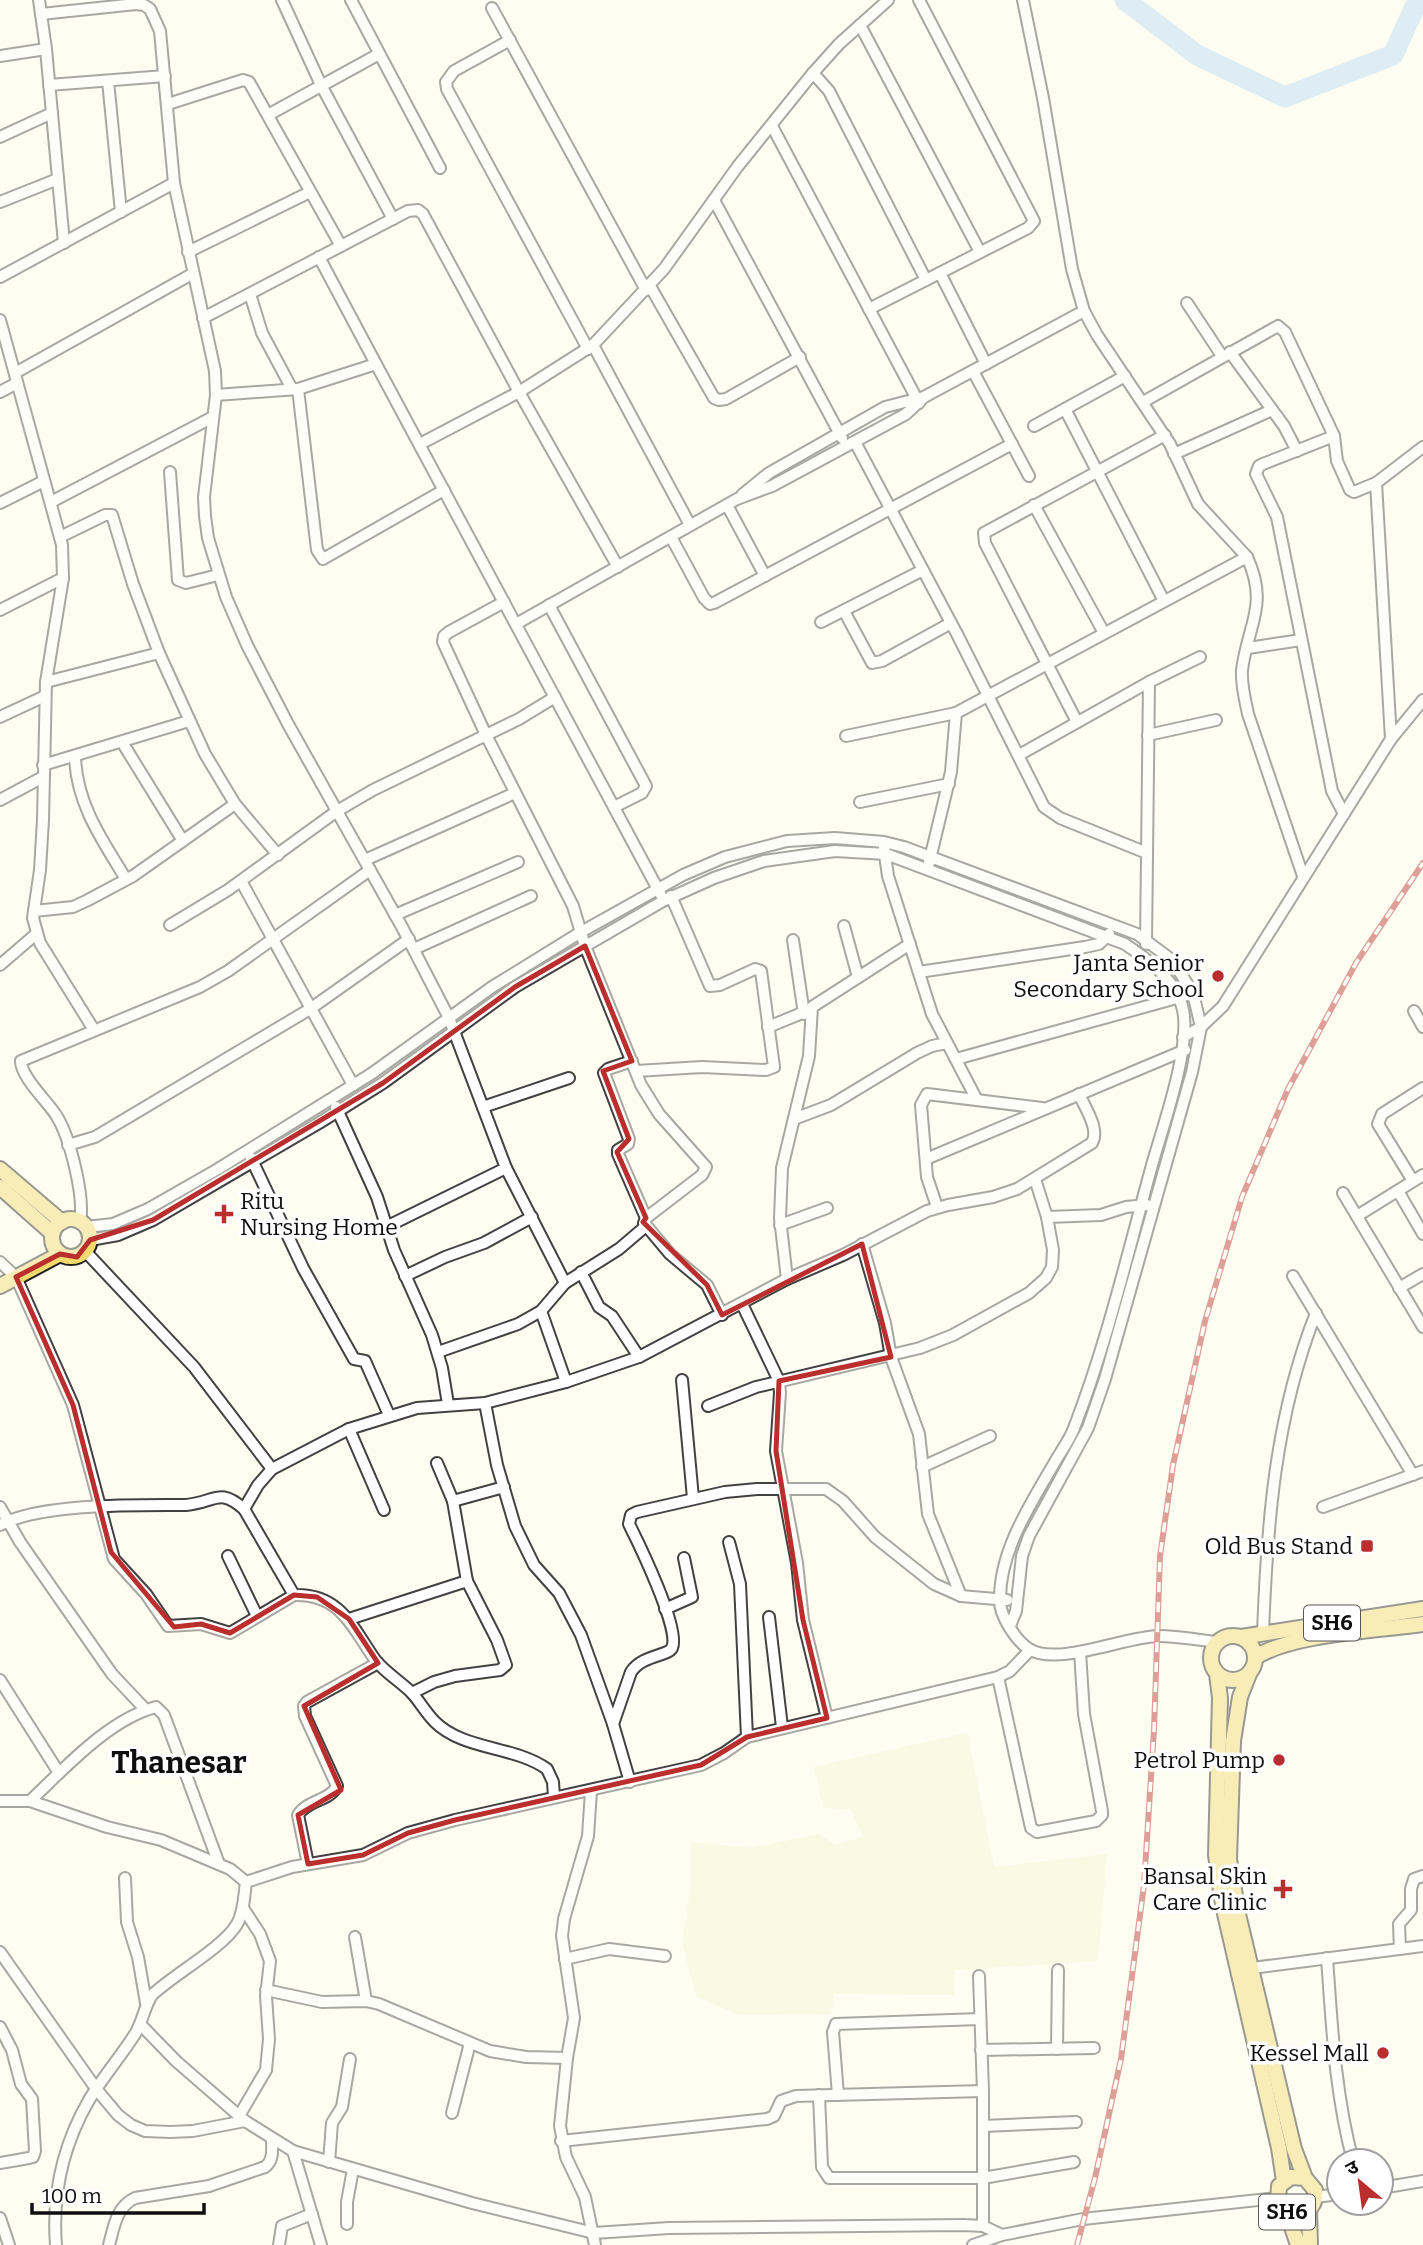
<svg xmlns="http://www.w3.org/2000/svg" width="1423" height="2245" viewBox="0 0 1423 2245" font-family="Bitter,'Noto Sans Devanagari',serif">
	<style>
		.farmland { fill: #f4f3d3 }
		.lines { fill: none; stroke-linecap: round; stroke-linejoin: round }
		.river { stroke: #b9daf4; stroke-width: 21 }
		.minor-casing { stroke: #424242; stroke-width: 14 }
		.major-casing { stroke: #202020; stroke-width: 18 }
		.minor { stroke: #fff; stroke-width: 10 }
		.major { stroke: #f2da6e; stroke-width: 14 }
		.rail-casing { stroke: #ba2e2d; stroke-width: 6 }
		.rail { stroke: #fff; stroke-width: 3.5; stroke-dasharray: 10; stroke-linecap: butt }
		.marked { fill: none; stroke: #ba2e2d; stroke-width: 5; stroke-linejoin: round }
		.poi-dot { fill: #ba2e2d; stroke: #fff; stroke-width: 2.5 }
		.labels { text-anchor: middle; dominant-baseline: central; stroke-width: 7; stroke-linejoin: round; paint-order: stroke }
		.shield { fill: #fff; stroke: #575757; stroke-width: 2 }
		.shield-label { font-size: 21px; font-weight: bold; fill: #0f0f0f }
		.poi-label { font-size: 23px; fill: #0f0f0f; stroke: #fff; text-anchor: end }
		.district-label { font-size: 30px; font-weight: bold; fill: #0f0f0f; stroke: #fff }
	</style>
	<rect width="100%" height="100%" fill="#fefdf2"/>
	<!-- farmland -->
	<polygon class="farmland" points="967,1733 994,1867 1107,1854 1098,1961 955,1970 954,1995 834,1994 831,2014 739,2015 696,1996 682,1942 691,1885 691,1842 752,1848 818,1834 836,1845 863,1837 851,1809 823,1808 814,1767"/>
	<g class="lines">
		<!-- river -->
		<polyline class="river" points="1125,0 1197,55 1285,97 1393,55 1418,0"/>
		<!-- minor casing -->
		<g class="minor-casing">
			<g id="minor">
				<polyline points="39,0 46,49 64,243"/>
				<polyline points="282,0 321,85 393,219"/>
				<polyline points="351,0 440,168"/>
				<path d="M1023,0L1043,98L1072,269L1084,311L1097,335L1170,444L1198,504L1247,557C1269,605 1248,624 1242,670C1241,685 1245,699 1248,714L1303,876"/>
				<polyline points="492,8 646,290"/>
				<polyline points="41,14 136,4 144,5 150,9 160,31 174,183 215,371 216,395 204,497 205,516 208,538 226,597 247,645 288,724 402,927 449,1018 506,1168 565,1283"/>
				<polyline points="860,25 980,252"/>
				<polyline points="510,40 454,71 446,82 447,89 588,349"/>
				<polyline points="0,56 46,49"/>
				<polyline points="813,73 829,91 926,280"/>
				<polyline points="108,81 121,212"/>
				<polyline points="49,85 165,76"/>
				<polyline points="168,104 243,80 249,82 341,246"/>
				<polyline points="268,115 379,54"/>
				<polyline points="772,126 919,403"/>
				<polyline points="0,137 52,113"/>
				<polyline points="714,200 842,438"/>
				<polyline points="0,202 58,179"/>
				<polyline points="188,252 310,192"/>
				<polyline points="319,257 376,364"/>
				<polyline points="940,273 986,364"/>
				<polyline points="0,277 174,183"/>
				<polyline points="650,286 714,398 719,400 726,399 800,357"/>
				<polyline points="250,294 262,333 292,389"/>
				<polyline points="1187,303 1222,356"/>
				<polyline points="869,309 1028,228 1034,221 919,0"/>
				<polyline points="203,318 408,211 418,210 423,214 519,392 618,567"/>
				<polyline points="0,320 59,534 62,545 63,578 46,682 43,820 40,870 33,918 40,943 94,1030"/>
				<polyline points="593,345 690,525"/>
				<polyline points="1230,352 1284,426 1297,451"/>
				<polyline points="973,371 1029,476"/>
				<polyline points="15,373 192,274"/>
				<polyline points="298,389 317,550 323,559 444,490"/>
				<polyline points="0,392 17,383"/>
				<polyline points="216,395 298,389 376,364 661,895"/>
				<polyline points="1143,402 1278,326 1285,332 1334,436 1337,461 1350,490 1354,492 1376,483"/>
				<polyline points="1065,409 1164,601"/>
				<polyline points="1034,426 1125,376"/>
				<polyline points="1334,436 1263,464 1259,466 1256,474 1277,517 1332,791 1344,814"/>
				<polyline points="855,442 957,634 1044,807 1060,818 1147,853"/>
				<polyline points="420,444 519,392 593,345 664,269 738,166 813,73 839,44 888,0"/>
				<polyline points="1174,454 1272,410"/>
				<polyline points="170,472 178,580 186,583 218,575"/>
				<polyline points="742,495 769,473 885,407 924,397 1084,311"/>
				<polyline points="51,502 213,417"/>
				<polyline points="0,503 44,481"/>
				<polyline points="727,505 765,576"/>
				<polyline points="1034,505 1104,633"/>
				<polyline points="60,537 105,515 112,515 133,584 159,653 205,754 235,804 278,855"/>
				<polyline points="671,537 704,598 710,604 714,603 1012,444"/>
				<polyline points="504,602 449,632 444,636 443,642 486,735 573,906 585,946 641,1085 659,1114 706,1167 702,1175 646,1218 644,1223 670,1254 707,1285 722,1315"/>
				<polyline points="549,605 646,786 642,793 614,807"/>
				<polyline points="0,610 63,578"/>
				<polyline points="844,611 872,663 882,661 951,623"/>
				<polyline points="821,622 923,570"/>
				<polyline points="516,624 737,499 772,486 906,414 924,397"/>
				<polyline points="1248,648 1301,640"/>
				<polyline points="46,682 159,653"/>
				<polyline points="0,717 45,696"/>
				<polyline points="1077,722 985,543 984,533 1165,435"/>
				<polyline points="1148,735 1216,720"/>
				<polyline points="846,736 956,713"/>
				<polyline points="1391,739 1376,483 1423,447"/>
				<polyline points="122,742 183,841"/>
				<polyline points="1019,755 1149,682 1200,657"/>
				<path d="M75,756C76,803 102,840 126,879"/>
				<polyline points="43,765 189,721"/>
				<polyline points="0,800 43,777"/>
				<polyline points="860,802 949,784"/>
				<polyline points="884,848 888,876 932,1014 977,1100"/>
				<polyline points="365,860 515,793"/>
				<polyline points="929,863 951,772 956,713 1247,557"/>
				<polyline points="241,881 353,1085"/>
				<polyline points="34,911 73,907 88,900 133,876 235,804"/>
				<polyline points="395,915 518,862"/>
				<polyline points="170,925 228,890 337,811 373,790 519,719 555,697"/>
				<polyline points="844,926 858,977"/>
				<polyline points="793,940 804,1014"/>
				<polyline points="1146,944 1149,682"/>
				<polyline points="414,949 531,896"/>
				<polyline points="0,965 36,934"/>
				<polyline points="919,972 1085,947 1099,944 1109,934"/>
				<polyline points="1414,1011 1423,1027"/>
				<polyline points="768,1027 807,1011"/>
				<polyline points="1183,1037 1201,1027 1223,1006 1391,739 1423,700"/>
				<polyline points="956,1059 1184,996"/>
				<polyline points="632,1061 608,1069 604,1073 629,1139 628,1144 618,1150 618,1154 646,1218"/>
				<polyline points="636,1071 702,1067 766,1070 774,1067 761,971 755,969 720,985 710,986 671,896"/>
				<polyline points="336,1107 377,1197 394,1250 432,1335 442,1368 448,1404"/>
				<polyline points="483,1107 569,1078"/>
				<polyline points="794,1119 831,1105 917,1053 932,1046 947,1043"/>
				<polyline points="68,1145 95,1137 310,1009 409,939"/>
				<polyline points="251,1158 303,1268 354,1359 365,1361 389,1415"/>
				<polyline points="926,1159 1185,1050"/>
				<polyline points="1413,1181 1378,1124 1382,1114 1423,1088"/>
				<polyline points="1398,1191 1423,1234"/>
				<polyline points="1343,1193 1423,1327"/>
				<polyline points="937,1207 927,1177 921,1105 927,1094 1042,1108"/>
				<polyline points="1357,1216 1423,1175"/>
				<polyline points="1047,1217 1101,1215 1126,1207 1147,1205"/>
				<path d="M80,1222C85,1197 70,1137 56,1115C47,1101 21,1077 21,1061L200,987L228,971L370,870"/>
				<polyline points="780,1225 827,1208"/>
				<polyline points="86,1227 113,1224 148,1209 218,1169 371,1074 492,987 581,932 683,875 725,857 787,841 835,838 884,842 904,847 1137,934 1172,960 1193,993 1201,1027 1192,1072 1105,1379 1088,1428 1029,1536 1022,1556 1016,1611 1010,1626"/>
				<polyline points="386,1227 506,1168"/>
				<path d="M90,1240L118,1235L153,1220L319,1123L383,1083L515,987L663,901L714,878L764,861L835,851L886,854L1125,944C1148,960 1177,980 1183,1010C1191,1048 1163,1126 1152,1165C1128,1252 1107,1343 1074,1428C1070,1439 1062,1450 1056,1460C1032,1502 999,1550 1000,1601C1000,1616 1016,1641 1029,1649C1058,1667 1126,1636 1159,1636C1178,1636 1198,1640 1217,1642"/>
				<polyline points="862,1244 885,1323 891,1357 919,1434 928,1514 961,1596"/>
				<polyline points="85,1251 194,1367 272,1469"/>
				<polyline points="0,1262 16,1277 73,1405 114,1559 146,1594 168,1626 201,1624 230,1633 294,1595"/>
				<polyline points="581,1272 599,1307 612,1316 639,1357"/>
				<polyline points="405,1276 445,1257 484,1243 532,1217"/>
				<polyline points="1293,1276 1413,1475"/>
				<polyline points="787,1279 780,1218 782,1168 809,1056 812,1007 910,944"/>
				<polyline points="1399,1288 1423,1274"/>
				<polyline points="742,1304 779,1381 780,1393 776,1451 797,1563 803,1620 827,1718"/>
				<polyline points="541,1311 566,1382"/>
				<polyline points="438,1352 518,1324 541,1311 565,1283 619,1249 646,1226"/>
				<polyline points="682,1380 693,1498"/>
				<polyline points="485,1403 497,1465 515,1526 534,1565 559,1593 581,1635 613,1724 630,1782"/>
				<polyline points="708,1406 756,1387 920,1348 953,1335 1029,1293 1046,1278 1052,1267 1053,1250 1047,1217 1035,1179"/>
				<polyline points="349,1429 384,1510"/>
				<polyline points="922,1467 990,1436"/>
				<polyline points="453,1501 504,1487"/>
				<polyline points="0,1507 20,1542 112,1674 145,1709"/>
				<polyline points="1323,1507 1423,1471"/>
				<path d="M244,1509L294,1595C341,1593 353,1629 376,1661C386,1673 401,1682 412,1693C420,1702 426,1713 435,1722C463,1750 515,1746 547,1769L553,1782L554,1797"/>
				<path d="M0,1525C42,1503 137,1505 186,1505C216,1502 219,1487 244,1509L258,1485L272,1469L349,1429L417,1408L485,1403L566,1382L639,1357L787,1279L843,1255L927,1211L948,1205L993,1197L1017,1189L1092,1143C1100,1129 1085,1108 1079,1094"/>
				<polyline points="729,1542 740,1584 747,1737"/>
				<polyline points="228,1556 257,1616"/>
				<polyline points="665,1609 692,1597 684,1558"/>
				<polyline points="769,1617 782,1727"/>
				<polyline points="349,1619 467,1581"/>
				<path d="M1263,1633C1267,1524 1275,1416 1316,1313"/>
				<polyline points="998,1677 1031,1828 1037,1832 1096,1821 1102,1815 1102,1811 1084,1714 1080,1652"/>
				<polyline points="0,1680 59,1773"/>
				<polyline points="412,1693 434,1682 455,1676 500,1670 506,1665 497,1640 467,1581 453,1501 437,1463"/>
				<path d="M613,1724L631,1672C642,1655 668,1656 672,1648C681,1630 639,1544 629,1524L631,1515L637,1512L725,1492L757,1489H826L843,1501L875,1537L934,1584L961,1596L1007,1600"/>
				<polyline points="591,1791 588,1836 564,1919 562,1936 574,2018 567,2058 560,2126 566,2157 585,2197 595,2245"/>
				<polyline points="0,1801 30,1801 107,1827 161,1840 230,1869 246,1882"/>
				<path d="M30,1801C64,1769 109,1719 156,1707L164,1715L219,1864"/>
				<path d="M308,1864L298,1815C307,1800 330,1801 337,1786L305,1716L304,1706L307,1702L378,1663"/>
				<polyline points="125,1878 127,1922 138,1957 146,2003"/>
				<polyline points="355,1937 366,2001"/>
				<polyline points="1400,1949 1399,1924 1411,1910 1411,1889 1414,1879 1423,1876"/>
				<polyline points="0,1952 97,2090 118,2115 131,2125 145,2131 170,2132 193,2131 245,2121"/>
				<path d="M1327,1958C1332,2027 1335,2094 1353,2161"/>
				<polyline points="565,1959 609,1949 665,1956"/>
				<polyline points="1252,1968 1423,1946"/>
				<polyline points="979,1976 983,2091 983,2226"/>
				<polyline points="266,1990 322,2002 366,2001 379,2004 490,2051 526,2057 567,2058"/>
				<polyline points="141,2025 176,2061 245,2121 293,2151 472,2203 594,2233 669,2228 964,2225 983,2226 1002,2235"/>
				<polyline points="0,2027 12,2050 21,2084 32,2099 35,2151 33,2157 29,2158 0,2163"/>
				<polyline points="1057,2049 1058,1970"/>
				<polyline points="981,2050 1094,2048"/>
				<polyline points="819,2095 822,2167 829,2178 983,2178 1074,2162"/>
				<polyline points="838,2095 833,2032 836,2024 980,2019"/>
				<polyline points="452,2113 470,2043"/>
				<polyline points="239,2116 266,2070 269,2039 266,1996 270,1961 260,1934 243,1908"/>
				<polyline points="983,2126 1076,2122"/>
				<polyline points="561,2141 767,2119 774,2116 781,2101 796,2096 983,2091"/>
				<polyline points="293,2151 321,2245"/>
				<polyline points="329,2162 332,2123 342,2107 350,2059"/>
				<polyline points="1381,2188 1423,2181"/>
				<polyline points="1316,2197 1339,2194"/>
				<polyline points="0,2218 9,2245"/>
				<polyline points="347,2224 347,2202 353,2169"/>
				<path d="M56,2245C52,2194 63,2145 89,2100C103,2077 121,2056 135,2034C143,2021 144,2007 152,1995C174,1974 224,1947 237,1924C244,1912 244,1896 246,1882L292,1867L363,1855L408,1833L455,1820L701,1765L724,1753L747,1737L998,1677L1010,1671L1030,1650"/>
				<path d="M109,2245C114,2227 116,2207 135,2198L209,2186L265,2167C274,2160 272,2150 272,2139"/>
				<polyline points="279,2245 282,2226 312,2214"/>
				<polyline points="973,2245 1002,2235 1083,2219 1277,2198"/>
			</g>
		</g>
		<!-- major casing -->
		<g class="major-casing">
			<g id="major">
				<polyline points="0,1169 62,1222"/>
				<polyline points="0,1187 52,1233"/>
				<circle cx="71" cy="1238" r="19"/>
				<polyline points="0,1286 60,1254"/>
				<circle cx="1233" cy="1658" r="22"/>
				<polyline points="1241,1637 1423,1609"/>
				<path d="M1256,1657C1294,1633 1376,1631 1423,1624"/>
				<polyline points="1217,1674 1220,1698 1216,1855 1223,1905 1279,2148 1284,2181"/>
				<path d="M1249,1674L1240,1697L1233,1741L1229,1859L1238,1914L1294,2149L1305,2178L1315,2190C1317,2208 1304,2217 1287,2212L1278,2201L1279,2186L1291,2177L1305,2178"/>
				<polyline points="1309,2210 1310,2245"/>
				<polyline points="1287,2212 1298,2245"/>
			</g>
		</g>
		<!-- minor -->
		<use href="#minor" class="minor"/>
		<!-- major -->
		<use href="#major" class="major"/>
		<!-- rail casing -->
		<g class="rail-casing">
			<polyline id="rail" points="1077,2245 1095,2178 1121,2059 1144,1885 1154,1730 1160,1556 1173,1465 1205,1321 1242,1197 1288,1089 1356,963 1423,863"/>
		</g>
		<!-- rail -->
		<use href="#rail" class="rail"/>
	</g>
	<!-- marked area -->
	<path d="M0 0H1423V2245H0ZM585,946L632,1061L603,1071L629,1139L617,1152L646,1218L643,1222L707,1285L722,1315L862,1244L891,1357L779,1381L776,1451L803,1620L827,1718L747,1737L701,1765L455,1820L408,1833L363,1855L308,1864L298,1815L341,1790L304,1706L378,1663L349,1619L317,1597L294,1595L230,1633L201,1624L174,1627L111,1552L73,1405L16,1277L60,1254L77,1257L90,1240L153,1220L383,1083L515,987Z" fill="#fefdf2" fill-opacity=".55" fill-rule="evenodd"/>
	<path class="marked" d="M585,946L632,1061L603,1071L629,1139L617,1152L646,1218L643,1222L707,1285L722,1315L862,1244L891,1357L779,1381L776,1451L803,1620L827,1718L747,1737L701,1765L455,1820L408,1833L363,1855L308,1864L298,1815L341,1790L304,1706L378,1663L349,1619L317,1597L294,1595L230,1633L201,1624L174,1627L111,1552L73,1405L16,1277L60,1254L77,1257L90,1240L153,1220L383,1083L515,987Z"/>
	<!-- markers -->
	<g class="poi-dot">
		<circle cx="1218" cy="976" r="7"/>
		<path d="M220.5 1203.5h7v7h7v7h-7v7h-7v-7h-7v-7h7z"/>
		<rect x="1360" y="1539" width="14" height="14" rx="3.5"/>
		<circle cx="1279" cy="1760" r="7"/>
		<path d="M1279.5 1878.5h7v7h7v7h-7v7h-7v-7h-7v-7h7z"/>
		<circle cx="1383" cy="2053" r="7"/>
	</g>
	<g class="labels">
		<!-- shield labels -->
		<g class="shield">
			<rect x="1304" y="1605.5" width="56" height="35" rx="5"/>
			<rect x="1259" y="2194.5" width="56" height="35" rx="5"/>
		</g>
		<g class="shield-label">
			<text x="1332" y="1623">SH6</text>
			<text x="1287" y="2212">SH6</text>
		</g>
		<!-- poi labels -->
		<g class="poi-label">
			<text x="1204" y="963">Janta Senior<tspan x="1204" dy="26">Secondary School</tspan></text>
			<text x="240" y="1201" text-anchor="start">Ritu<tspan x="240" dy="26">Nursing Home</tspan></text>
			<text x="1353" y="1546">Old Bus Stand</text>
			<text x="1265" y="1760">Petrol Pump</text>
			<text x="1267" y="1876">Bansal Skin<tspan x="1267" dy="26">Care Clinic</tspan></text>
			<text x="1369" y="2053">Kessel Mall</text>
		</g>
		<!-- district labels -->
		<g class="district-label">
			<text x="179" y="1763">Thanesar</text>
		</g>
	</g>
	<!-- north arrow -->
	<g transform="translate(1360 2182) rotate(331)"><circle r="33" fill="#ffffff" stroke="#9f9f9f" stroke-width="2"/>
	<path d="M0-5L12 26L0 18L-12 26Z" fill="#ba2e2d"/>
	<text y="-10" font-size="19" font-weight="bold" text-anchor="middle" fill="#0f0f0f">उ</text>
	</g>
	<!-- scale -->
	<path d="M32 2203v10h172v-10" fill="none" stroke="#0f0f0f" stroke-width="3.5"/>
	<text x="42" y="2203" font-size="21" fill="#0f0f0f" stroke="#ffffff" stroke-width="5" paint-order="stroke">100 m</text>
</svg>
